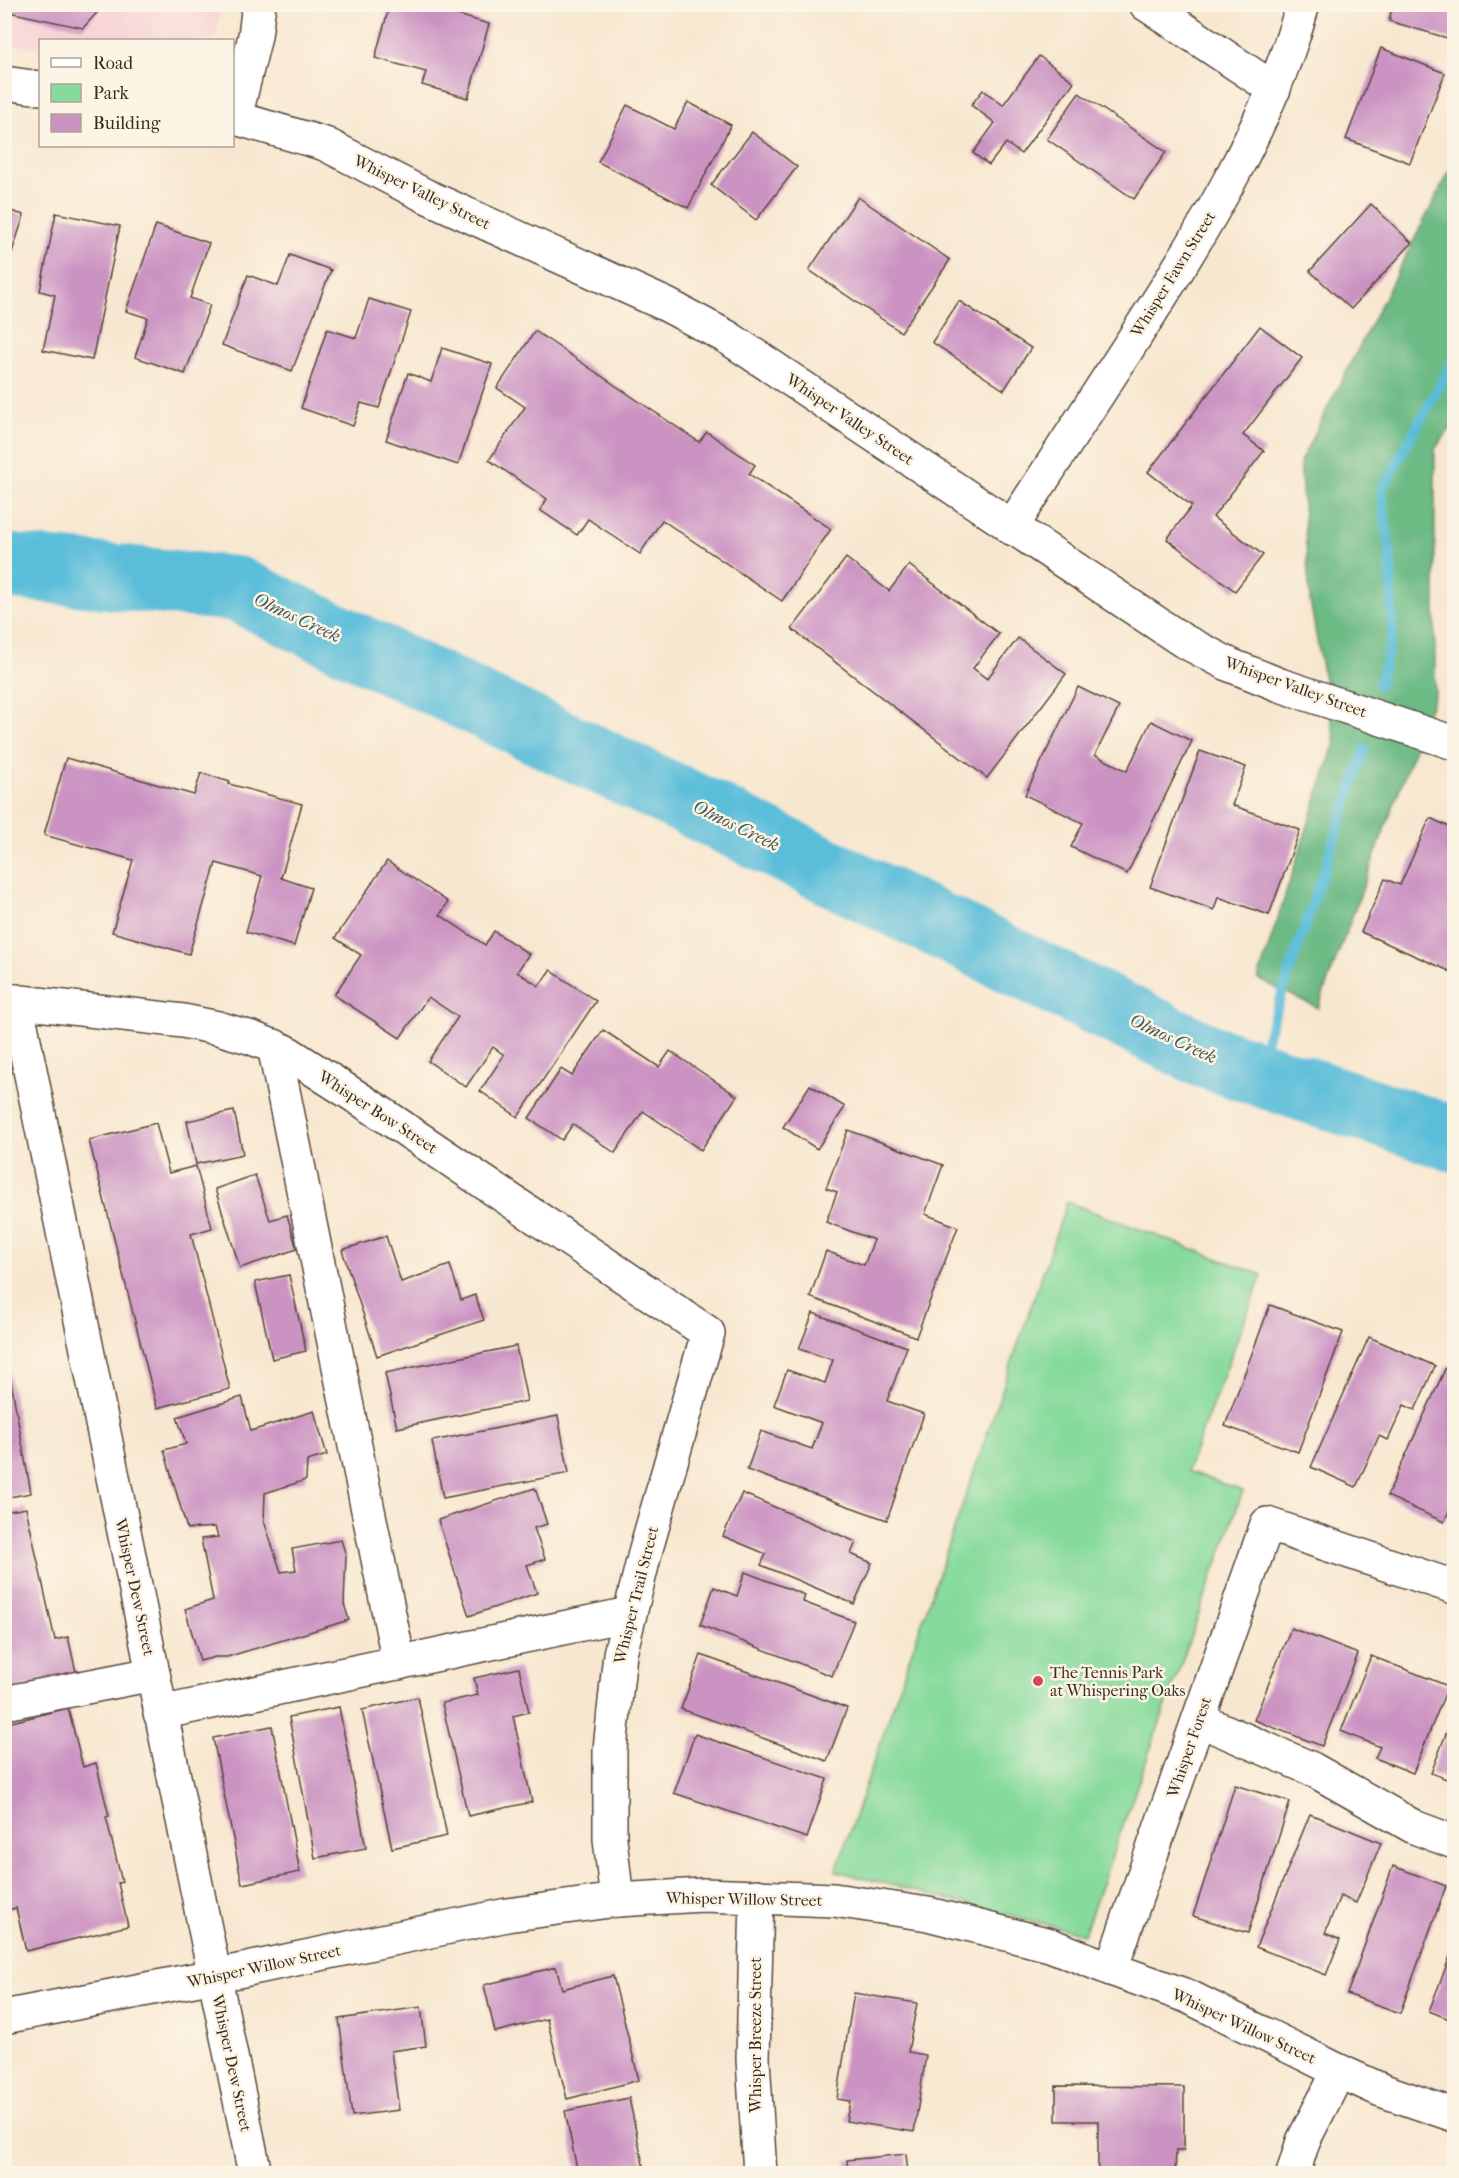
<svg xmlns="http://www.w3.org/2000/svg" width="1459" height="2178" viewBox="0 0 1459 2178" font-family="'IM FELL French Canon',serif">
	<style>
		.built { fill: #f7cfd3 }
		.green { fill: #86da9c; stroke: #60825d; stroke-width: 1.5 }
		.forest { fill: #6cba84; stroke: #547251; stroke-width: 1.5 }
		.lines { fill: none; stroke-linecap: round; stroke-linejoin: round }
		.stream { stroke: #5abdd9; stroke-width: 10 }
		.river { stroke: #5abdd9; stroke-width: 66 }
		.building { fill: #cb93c2 }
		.minor-casing { stroke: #574639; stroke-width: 36 }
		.minor { stroke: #fff; stroke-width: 33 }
		.poi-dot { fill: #d1495b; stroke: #fcf5e5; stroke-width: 2 }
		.labels { text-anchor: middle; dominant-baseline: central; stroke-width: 5; stroke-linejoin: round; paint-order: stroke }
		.street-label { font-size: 16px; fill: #3b2a1e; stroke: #fcf5e5 }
		.poi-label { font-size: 16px; fill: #3b2a1e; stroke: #fcf5e5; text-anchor: start }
		.water-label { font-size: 18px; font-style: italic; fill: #445656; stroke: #fcf5e5 }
	</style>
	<rect width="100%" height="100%" fill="#fcf5e5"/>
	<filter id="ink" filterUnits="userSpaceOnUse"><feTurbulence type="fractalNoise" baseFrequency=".0167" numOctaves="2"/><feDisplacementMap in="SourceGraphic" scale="12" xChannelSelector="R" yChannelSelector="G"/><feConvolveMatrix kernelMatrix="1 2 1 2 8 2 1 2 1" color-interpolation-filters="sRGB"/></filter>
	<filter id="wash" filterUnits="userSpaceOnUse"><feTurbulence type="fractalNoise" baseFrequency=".008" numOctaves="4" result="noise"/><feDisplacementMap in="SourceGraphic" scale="24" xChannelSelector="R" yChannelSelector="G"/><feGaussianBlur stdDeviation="1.35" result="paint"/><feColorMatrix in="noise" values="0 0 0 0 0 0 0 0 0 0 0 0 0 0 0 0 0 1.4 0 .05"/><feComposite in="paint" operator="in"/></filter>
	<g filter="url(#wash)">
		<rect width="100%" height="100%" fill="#f8e7d0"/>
		<!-- built -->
		<polygon class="built" points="4,5 222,5 215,40 40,40 40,49 5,43"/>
		<!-- green -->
		<polygon class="green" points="1067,1202 1262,1275 1187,1471 1243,1491 1084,1934 836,1871"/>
		<!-- forest -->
		<polygon class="forest" points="1454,162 1454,424 1435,449 1435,694 1318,1008 1258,979 1335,742 1310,601 1300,462"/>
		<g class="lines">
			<!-- stream -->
			<g class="stream">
				<polyline points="1379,685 1392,636 1391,562 1381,492 1454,359"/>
				<polyline points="1255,1073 1365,749"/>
			</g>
			<!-- river -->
			<polyline class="river" points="4,566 236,589 697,807 1206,1056 1454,1139"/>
		</g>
		<g id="blocks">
			<!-- building -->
			<g class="building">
				<polygon points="4,4 105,4 83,28 4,11"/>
				<polygon points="390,4 420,4 489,24 468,98 422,85 426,72 375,58"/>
				<polygon points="1393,4 1454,4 1454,40 1389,21"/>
				<polygon points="1381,48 1445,73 1410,163 1346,139"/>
				<polygon points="1039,56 1074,82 1021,154 1006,143 989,165 973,153 995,123 971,105 983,90 1003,105"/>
				<polygon points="1079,93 1166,152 1134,199 1047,139"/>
				<polygon points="688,102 731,125 688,208 598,162 627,105 674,129"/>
				<polygon points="752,132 797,167 756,220 711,185"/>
				<polygon points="858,197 950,260 901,332 809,270"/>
				<polygon points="1371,204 1412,243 1351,309 1310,271"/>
				<polygon points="4,209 24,215 5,274 4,274"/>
				<polygon points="56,213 120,226 92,360 43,350 55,295 40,291"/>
				<polygon points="156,225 209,243 190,298 210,305 185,374 135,357 148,318 126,311"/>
				<polygon points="290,255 331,270 292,371 222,345 248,275 278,286"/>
				<polygon points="369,299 411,312 379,408 361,403 353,426 301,408 327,329 356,338"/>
				<polygon points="959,301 1031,348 1004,390 932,342"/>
				<polygon points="1260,326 1302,358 1243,435 1264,451 1213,517 1263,555 1235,591 1167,539 1192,506 1148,472"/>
				<polygon points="535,331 699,442 707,432 755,465 749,474 831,529 782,601 662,520 640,554 588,519 577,535 540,510 547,499 489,460 525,407 497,388"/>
				<polygon points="442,348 492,364 458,465 386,440 408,373 431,382"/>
				<polygon points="846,558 889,591 909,565 999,634 973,668 987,679 1018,638 1066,674 987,778 792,629"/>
				<polygon points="1078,687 1119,707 1095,755 1127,771 1151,721 1192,741 1127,874 1071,847 1083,823 1025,795"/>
				<polygon points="1200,751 1246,767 1232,805 1300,830 1269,915 1218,897 1214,910 1150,887"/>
				<polygon points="66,758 194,795 201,773 230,782 229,784 302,804 281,878 311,888 294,946 246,932 262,876 216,863 189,954 112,932 133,860 44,835"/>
				<polygon points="4,771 11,772 6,802 4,801"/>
				<polygon points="1430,818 1454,829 1454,973 1361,932 1385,879 1400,885"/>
				<polygon points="387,861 448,902 440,915 485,945 494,931 529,954 517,972 539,986 550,970 596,1001 518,1117 480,1091 504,1055 493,1047 466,1087 428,1061 458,1017 428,997 400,1038 334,995 361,955 335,938"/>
				<polygon points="603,1030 659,1067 670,1051 737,1096 701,1150 643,1111 615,1153 573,1124 562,1140 529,1118 561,1069 572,1076"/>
				<polygon points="810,1085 845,1107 817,1149 783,1127"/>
				<polygon points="234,1111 243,1154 196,1164 187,1121"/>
				<polygon points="156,1123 169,1173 196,1166 212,1228 191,1234 230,1389 157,1408 89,1140"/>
				<polygon points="848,1130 943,1165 925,1214 958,1227 916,1337 810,1297 826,1251 864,1265 874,1240 826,1222 837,1192 826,1188"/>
				<polygon points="255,1175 270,1220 287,1215 297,1249 240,1268 215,1189"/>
				<polygon points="386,1236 401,1282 450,1265 461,1300 475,1295 484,1320 377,1356 342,1250"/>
				<polygon points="289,1275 306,1351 272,1359 255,1282"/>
				<polygon points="1270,1305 1343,1332 1298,1452 1225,1426"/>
				<polygon points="813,1313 907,1347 887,1401 924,1414 887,1520 747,1470 761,1431 812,1449 822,1423 774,1405 787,1370 825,1383 833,1360 799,1349"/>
				<polygon points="1369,1337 1435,1366 1415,1410 1404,1405 1388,1440 1379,1436 1356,1487 1311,1467"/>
				<polygon points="4,1343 31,1493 4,1498"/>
				<polygon points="516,1346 527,1401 397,1428 385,1373"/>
				<polygon points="1447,1365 1454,1368 1454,1500 1444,1522 1387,1496"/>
				<polygon points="242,1397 251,1431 314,1411 327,1455 307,1461 306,1480 265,1493 264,1521 281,1572 296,1570 292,1549 341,1540 346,1555 344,1604 349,1620 227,1657 215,1657 200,1661 185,1609 213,1600 201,1539 218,1537 215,1527 187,1529 164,1450 186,1444 177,1417"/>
				<polygon points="558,1416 569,1473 443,1498 432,1441"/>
				<polygon points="535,1488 547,1524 534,1528 545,1559 527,1565 537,1593 469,1616 438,1520"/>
				<polygon points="742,1493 856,1542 851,1554 872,1563 854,1604 761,1565 766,1554 723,1536"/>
				<polygon points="26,1508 55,1640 68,1637 77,1676 4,1692 4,1512"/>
				<polygon points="745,1572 805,1595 803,1602 854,1621 832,1676 700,1625 714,1587 737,1596"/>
				<polygon points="1291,1628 1358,1654 1322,1746 1254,1720"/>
				<polygon points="701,1655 847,1708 827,1761 681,1709"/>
				<polygon points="1371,1656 1448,1686 1413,1773 1375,1758 1380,1747 1341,1731"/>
				<polygon points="519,1668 529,1712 513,1716 532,1802 468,1816 442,1703 478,1695 474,1678"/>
				<polygon points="418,1697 447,1836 392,1848 362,1710"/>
				<polygon points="339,1707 366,1848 315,1858 289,1717"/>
				<polygon points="68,1708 83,1767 96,1763 109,1816 106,1817 122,1882 118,1883 128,1926 26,1951 16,1908 4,1911 4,1724"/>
				<polygon points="1454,1713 1454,1782 1431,1773"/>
				<polygon points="272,1726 300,1872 242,1884 213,1738"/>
				<polygon points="695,1734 827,1779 807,1838 674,1793"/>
				<polygon points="1235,1785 1290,1802 1248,1933 1193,1916"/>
				<polygon points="1310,1814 1381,1843 1356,1903 1340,1896 1325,1933 1340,1940 1326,1975 1256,1947"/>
				<polygon points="1393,1866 1446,1886 1400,2013 1347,1994"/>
				<polygon points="1454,1946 1454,2021 1429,2011"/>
				<polygon points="556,1967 562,1989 613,1976 639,2080 567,2099 547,2019 495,2032 484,1985"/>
				<polygon points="854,1993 917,2003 908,2052 926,2055 914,2132 846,2121 850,2101 837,2099"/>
				<polygon points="421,2007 426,2046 391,2051 399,2110 352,2116 339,2019"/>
				<polygon points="1056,2086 1184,2087 1184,2150 1176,2150 1175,2174 1098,2174 1098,2121 1056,2121"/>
				<polygon points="629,2098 645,2174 578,2174 565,2111"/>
				<polygon points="906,2154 908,2174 848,2174 847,2160"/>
			</g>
		</g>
	</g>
	<g filter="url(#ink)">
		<use href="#blocks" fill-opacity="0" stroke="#574639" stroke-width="1.5"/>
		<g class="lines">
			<!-- minor casing -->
			<g class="minor-casing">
				<g id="minor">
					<polyline points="1146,4 1274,89"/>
					<polyline points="4,83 40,88"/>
					<polyline points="232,117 325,144 426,196 667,305 727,337 1182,640 1230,665 1280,685 1454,743"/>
					<polyline points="235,118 255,36 259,4"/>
					<path d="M1011,528C1052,465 1092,403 1133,340C1201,235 1269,126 1303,4"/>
					<polyline points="4,1000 183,1021 218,1028 252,1038 285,1051 372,1107 708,1333 646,1549 620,1654 610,1749 610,1839 617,1900"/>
					<polyline points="16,1001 255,2174"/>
					<polyline points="274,1046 399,1663"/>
					<polyline points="4,1703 153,1674"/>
					<polyline points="160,1713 629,1614"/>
					<polyline points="1199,1720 1312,1769 1414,1827 1454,1842"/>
					<polyline points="757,1896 753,2059 760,2174"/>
					<polyline points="1111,1969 1267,1524 1454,1587"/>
					<polyline points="4,2017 214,1976 507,1915 617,1900 703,1895 834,1900 928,1914 1050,1945 1111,1969 1187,1996 1339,2071 1381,2090 1454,2115"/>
					<polyline points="1293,2174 1303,2141 1339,2071"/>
				</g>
			</g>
			<!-- minor -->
			<use href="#minor" class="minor"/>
		</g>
	</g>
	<!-- markers -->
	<circle class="poi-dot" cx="1038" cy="1681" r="6"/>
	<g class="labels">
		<!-- street labels -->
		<g class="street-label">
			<text transform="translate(422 192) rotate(26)">Whisper Valley Street</text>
			<text transform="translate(1173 274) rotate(-58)">Whisper Fawn Street</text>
			<text transform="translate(850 419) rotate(34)">Whisper Valley Street</text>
			<text transform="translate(1296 687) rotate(20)">Whisper Valley Street</text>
			<text transform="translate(378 1112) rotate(33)">Whisper Bow Street</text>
			<text transform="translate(135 1587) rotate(78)">Whisper Dew Street</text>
			<text transform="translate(636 1595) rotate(-76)">Whisper Trail Street</text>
			<text transform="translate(1189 1747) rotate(-71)">Whisper Forest</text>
			<text transform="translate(744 1899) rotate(1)">Whisper Willow Street</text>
			<text transform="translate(264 1966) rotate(-12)">Whisper Willow Street</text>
			<text transform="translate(1244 2026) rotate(25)">Whisper Willow Street</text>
			<text transform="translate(755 2035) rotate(-90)">Whisper Breeze Street</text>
			<text transform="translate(232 2063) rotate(78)">Whisper Dew Street</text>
		</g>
		<!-- poi labels -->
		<g class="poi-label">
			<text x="1050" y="1672">The Tennis Park<tspan x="1050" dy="18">at Whispering Oaks</tspan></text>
		</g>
		<!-- water labels -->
		<g class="water-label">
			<text transform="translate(297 618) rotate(25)">Olmos Creek</text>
			<text transform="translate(736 826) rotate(26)">Olmos Creek</text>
			<text transform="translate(1173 1039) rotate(25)">Olmos Creek</text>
		</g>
	</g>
	<!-- margin -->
	<rect width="1459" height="2178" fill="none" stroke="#fcf5e5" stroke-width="24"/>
	<!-- legend -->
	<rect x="39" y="39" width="195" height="108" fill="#fcf5e5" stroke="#afa495" stroke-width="1.5"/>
	<rect x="51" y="58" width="30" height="9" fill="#ffffff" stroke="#afa495" stroke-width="1.5"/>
	<text x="93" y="69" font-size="18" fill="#3b2a1e">Road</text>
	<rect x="51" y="84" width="30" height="18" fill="#86da9c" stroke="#afa495" stroke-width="1.5"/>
	<text x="93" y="99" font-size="18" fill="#3b2a1e">Park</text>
	<rect x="51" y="114" width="30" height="18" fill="#cb93c2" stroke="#afa495" stroke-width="1.5"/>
	<text x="93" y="129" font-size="18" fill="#3b2a1e">Building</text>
</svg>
